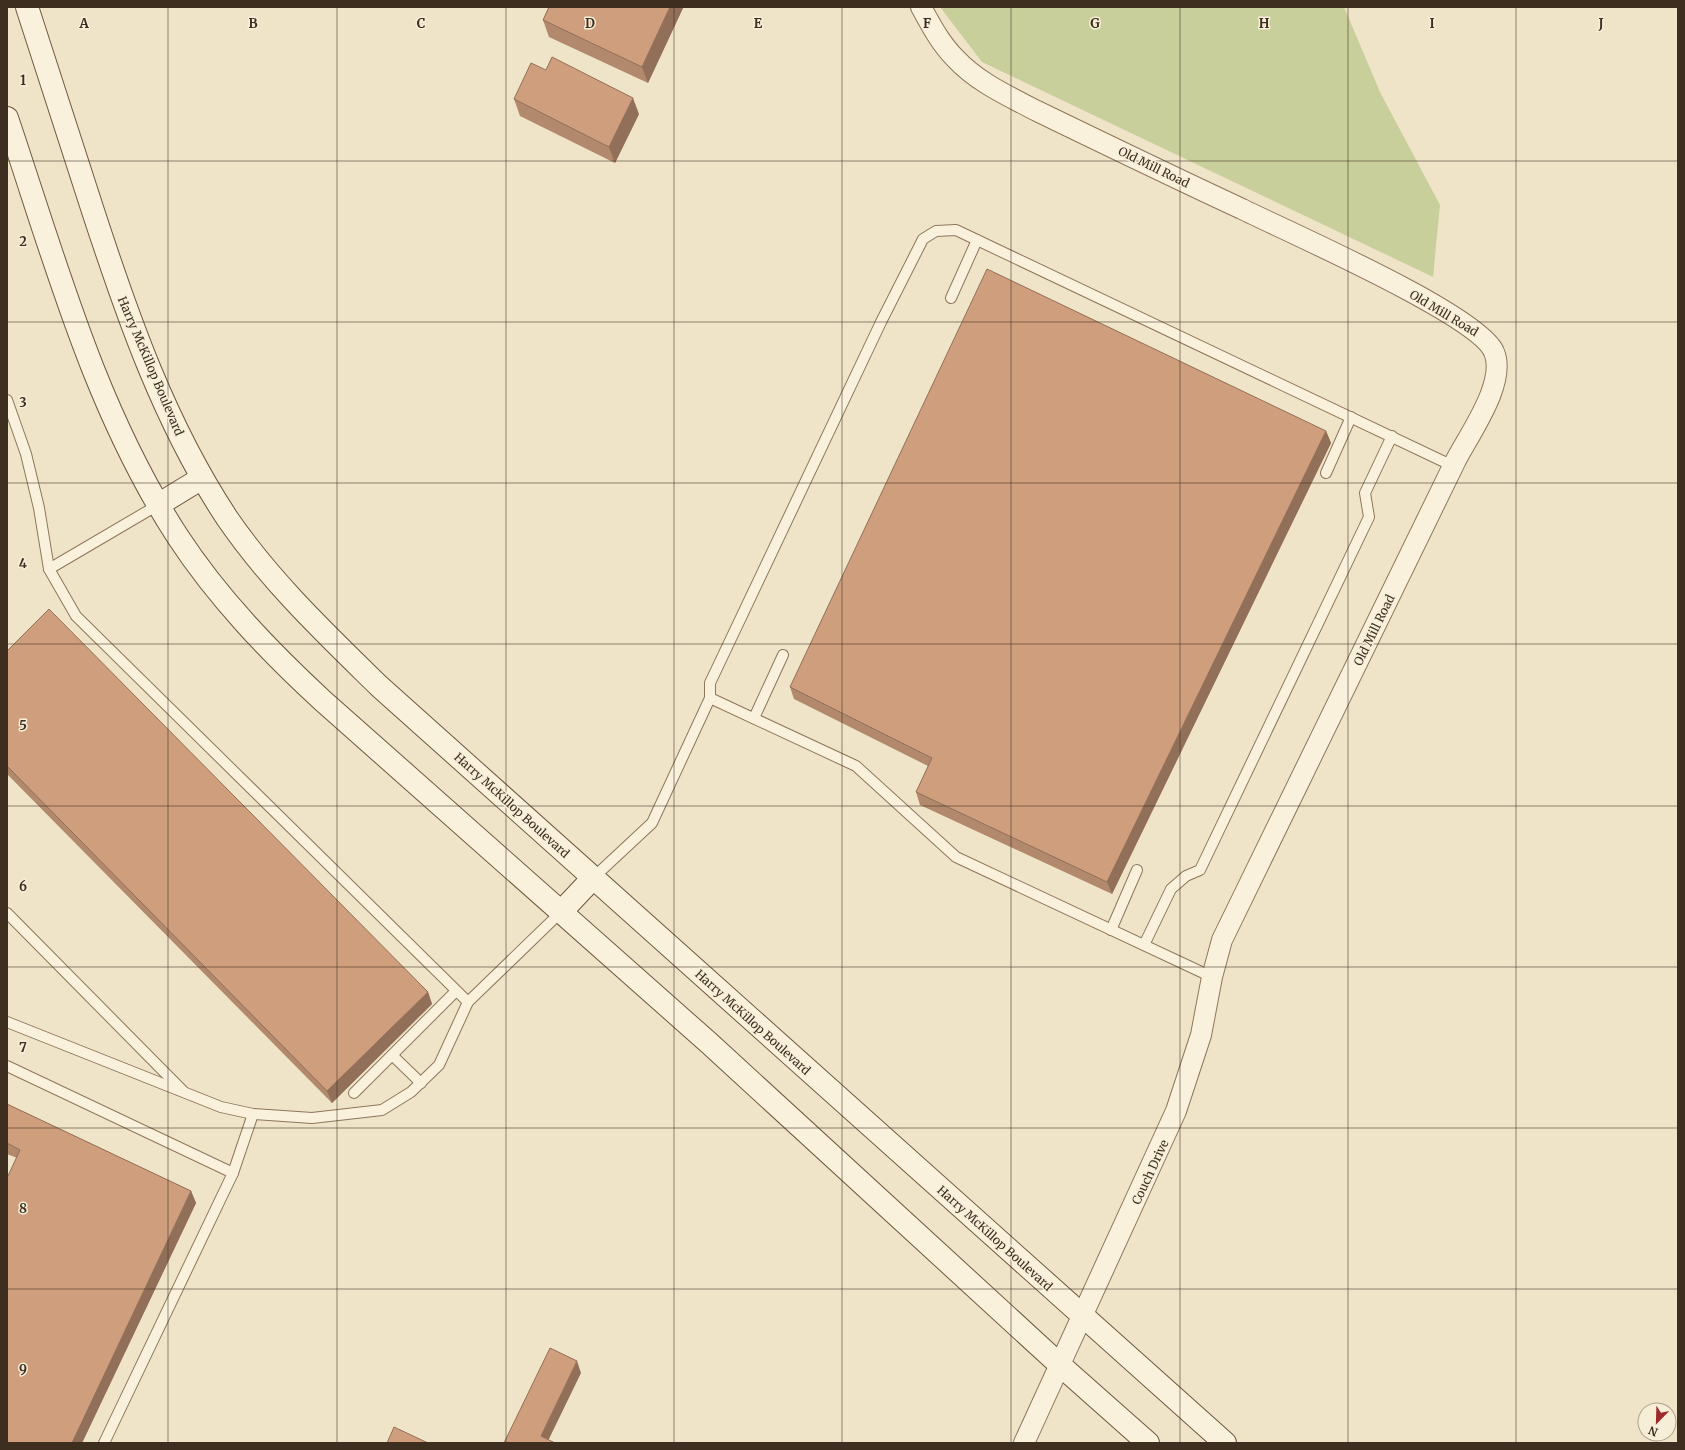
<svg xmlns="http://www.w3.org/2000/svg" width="1685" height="1450" viewBox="0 0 1685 1450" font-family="Merriweather,serif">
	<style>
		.green { fill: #c9cf9b }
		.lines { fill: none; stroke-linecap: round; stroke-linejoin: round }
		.lane-casing { stroke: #8d765c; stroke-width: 12 }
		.street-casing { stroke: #8d765c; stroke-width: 22 }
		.secondary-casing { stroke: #6f573f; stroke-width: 24 }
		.lane { stroke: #faf1dc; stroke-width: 10 }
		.street { stroke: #faf1dc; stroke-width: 20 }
		.secondary { stroke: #faf1dc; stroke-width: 22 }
		.wall { fill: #b2896c }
		.shaded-wall { fill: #916f58 }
		.building { fill: #cf9f7d; stroke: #916f58 }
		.grid { fill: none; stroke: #3d2e20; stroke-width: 1; stroke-opacity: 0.55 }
		.labels { text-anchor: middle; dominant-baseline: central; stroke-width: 3; stroke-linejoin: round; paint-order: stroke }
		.street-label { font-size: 12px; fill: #3d2e20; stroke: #f7eed8 }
		.grid-label { font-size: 13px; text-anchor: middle; font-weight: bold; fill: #3d2e20; stroke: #f7eed8; stroke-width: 3; stroke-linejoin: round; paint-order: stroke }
	</style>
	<rect width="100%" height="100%" fill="#f0e4c8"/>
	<!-- green -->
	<polygon class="green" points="940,7 1344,7 1380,92 1440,205 1433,277 982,62"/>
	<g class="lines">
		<!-- lane casing -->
		<g class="lane-casing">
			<g id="lane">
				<polyline points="951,298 977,240"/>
				<polyline points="7,400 26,454 39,508 49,569 158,505"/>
				<polyline points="1326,473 1351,417"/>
				<polyline points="49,569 76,616 468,1002"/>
				<polyline points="754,718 783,655"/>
				<polyline points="593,878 652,823 710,698"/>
				<polyline points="7,913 183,1091"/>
				<polyline points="1111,930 1137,870"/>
				<polyline points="1144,945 1171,889 1186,876 1200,870 1369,517 1365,493 1392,436"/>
				<polyline points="1212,977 956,857 856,766 710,698 710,683 881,322 923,239 936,231 956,230 1453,466"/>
				<polyline points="7,1022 221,1107 253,1114 312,1118 382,1110 411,1092 439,1065 468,1002 561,912"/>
				<polyline points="392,1055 421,1083"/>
				<polyline points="7,1066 233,1173"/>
				<polyline points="354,1093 456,991"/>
				<polyline points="104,1443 233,1173 253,1114"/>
			</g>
		</g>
		<!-- street casing -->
		<g class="street-casing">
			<path id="street" d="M921,7C931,25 940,43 955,58C977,82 1008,96 1037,111C1105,144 1173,177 1242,209C1286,231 1479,315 1494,352C1507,382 1470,433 1456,460L1222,940L1212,977L1201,1035L1176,1111L1024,1443"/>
		</g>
		<!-- secondary casing -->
		<g class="secondary-casing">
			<g id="secondary">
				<path d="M27,7C49,75 71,143 93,211C128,318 165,424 227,518C270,581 325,633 379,686L1225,1443"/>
				<path d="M7,118C55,260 95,410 178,537C218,598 269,651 323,701L709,1043L1060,1365L1148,1443"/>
				<polyline points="158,505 202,478"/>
				<polyline points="561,912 593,878"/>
			</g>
		</g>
		<!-- lane -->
		<use href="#lane" class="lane"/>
		<!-- street -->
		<use href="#street" class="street"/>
		<!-- secondary -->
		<use href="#secondary" class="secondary"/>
	</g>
	<!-- wall -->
	<g class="wall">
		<polygon points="549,7 683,7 683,8 648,83 549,37 543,20"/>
		<polygon points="546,70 639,114 615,163 520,116 514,99"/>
		<polygon points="1326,431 1331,443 1112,894 920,805 916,792 928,766 794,699 790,687"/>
		<polygon points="7,651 428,992 432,1004 332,1103 7,774"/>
		<polygon points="7,1104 191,1191 196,1203 82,1443 7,1443 17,1158 7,1154"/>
	</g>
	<!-- shaded-wall -->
	<g class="shaded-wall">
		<polygon points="670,7 683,7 683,8 648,83 642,67"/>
		<polygon points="633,98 639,114 615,163 609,147"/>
		<polygon points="1326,431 1331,443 1112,894 1107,882"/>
		<polygon points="428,992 432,1004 332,1103 327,1091"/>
		<polygon points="191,1191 196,1203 82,1443 72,1443"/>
		<polygon points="577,1361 581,1373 547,1443 541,1436"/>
	</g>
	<!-- building -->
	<g class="building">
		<polygon points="549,7 670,7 642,67 543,20"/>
		<polygon points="552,57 633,98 609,147 514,99 531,63 546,70"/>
		<polygon points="987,269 1326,431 1107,882 916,792 932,758 790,687"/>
		<polygon points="49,609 428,992 327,1091 7,766 7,651"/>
		<polygon points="7,1104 191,1191 72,1443 7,1443 7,1178 20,1150 7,1143"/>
		<polygon points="550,1348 577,1361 541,1436 555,1443 504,1443"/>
		<polygon points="394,1427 428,1443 387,1443"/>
	</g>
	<!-- grid -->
	<path class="grid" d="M168,7V1443M337,7V1443M506,7V1443M674,7V1443M842,7V1443M1011,7V1443M1180,7V1443M1348,7V1443M1516,7V1443M7,161H1678M7,322H1678M7,483H1678M7,644H1678M7,806H1678M7,967H1678M7,1128H1678M7,1289H1678"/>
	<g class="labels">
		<!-- street labels -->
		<g class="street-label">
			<text transform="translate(1154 167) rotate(26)">Old Mill Road</text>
			<text transform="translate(1444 313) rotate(31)">Old Mill Road</text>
			<text transform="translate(151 366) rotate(67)">Harry McKillop Boulevard</text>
			<text transform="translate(1374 630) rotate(-64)">Old Mill Road</text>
			<text transform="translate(512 805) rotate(42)">Harry McKillop Boulevard</text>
			<text transform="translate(753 1022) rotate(42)">Harry McKillop Boulevard</text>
			<text transform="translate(1150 1172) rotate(-65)">Couch Drive</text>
			<text transform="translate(995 1238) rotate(42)">Harry McKillop Boulevard</text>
		</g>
	</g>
	<g class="grid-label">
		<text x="84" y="28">A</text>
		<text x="253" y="28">B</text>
		<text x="421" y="28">C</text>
		<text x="590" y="28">D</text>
		<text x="758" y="28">E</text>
		<text x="927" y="28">F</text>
		<text x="1095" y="28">G</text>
		<text x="1264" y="28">H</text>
		<text x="1432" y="28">I</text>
		<text x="1601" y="28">J</text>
		<text x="23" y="85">1</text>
		<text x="23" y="246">2</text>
		<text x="23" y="407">3</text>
		<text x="23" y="568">4</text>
		<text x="23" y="730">5</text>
		<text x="23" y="891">6</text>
		<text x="23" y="1052">7</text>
		<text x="23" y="1213">8</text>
		<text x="23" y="1374">9</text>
	</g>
	<!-- border -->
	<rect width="1685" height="1450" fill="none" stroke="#3d2e20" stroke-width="16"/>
	<!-- north arrow -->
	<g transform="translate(1657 1422) rotate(203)"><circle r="19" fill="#f7eed8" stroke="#ada18e"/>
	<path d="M0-3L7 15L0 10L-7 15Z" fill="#9e2a2b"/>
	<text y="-6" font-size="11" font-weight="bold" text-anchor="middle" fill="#3d2e20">N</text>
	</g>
</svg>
